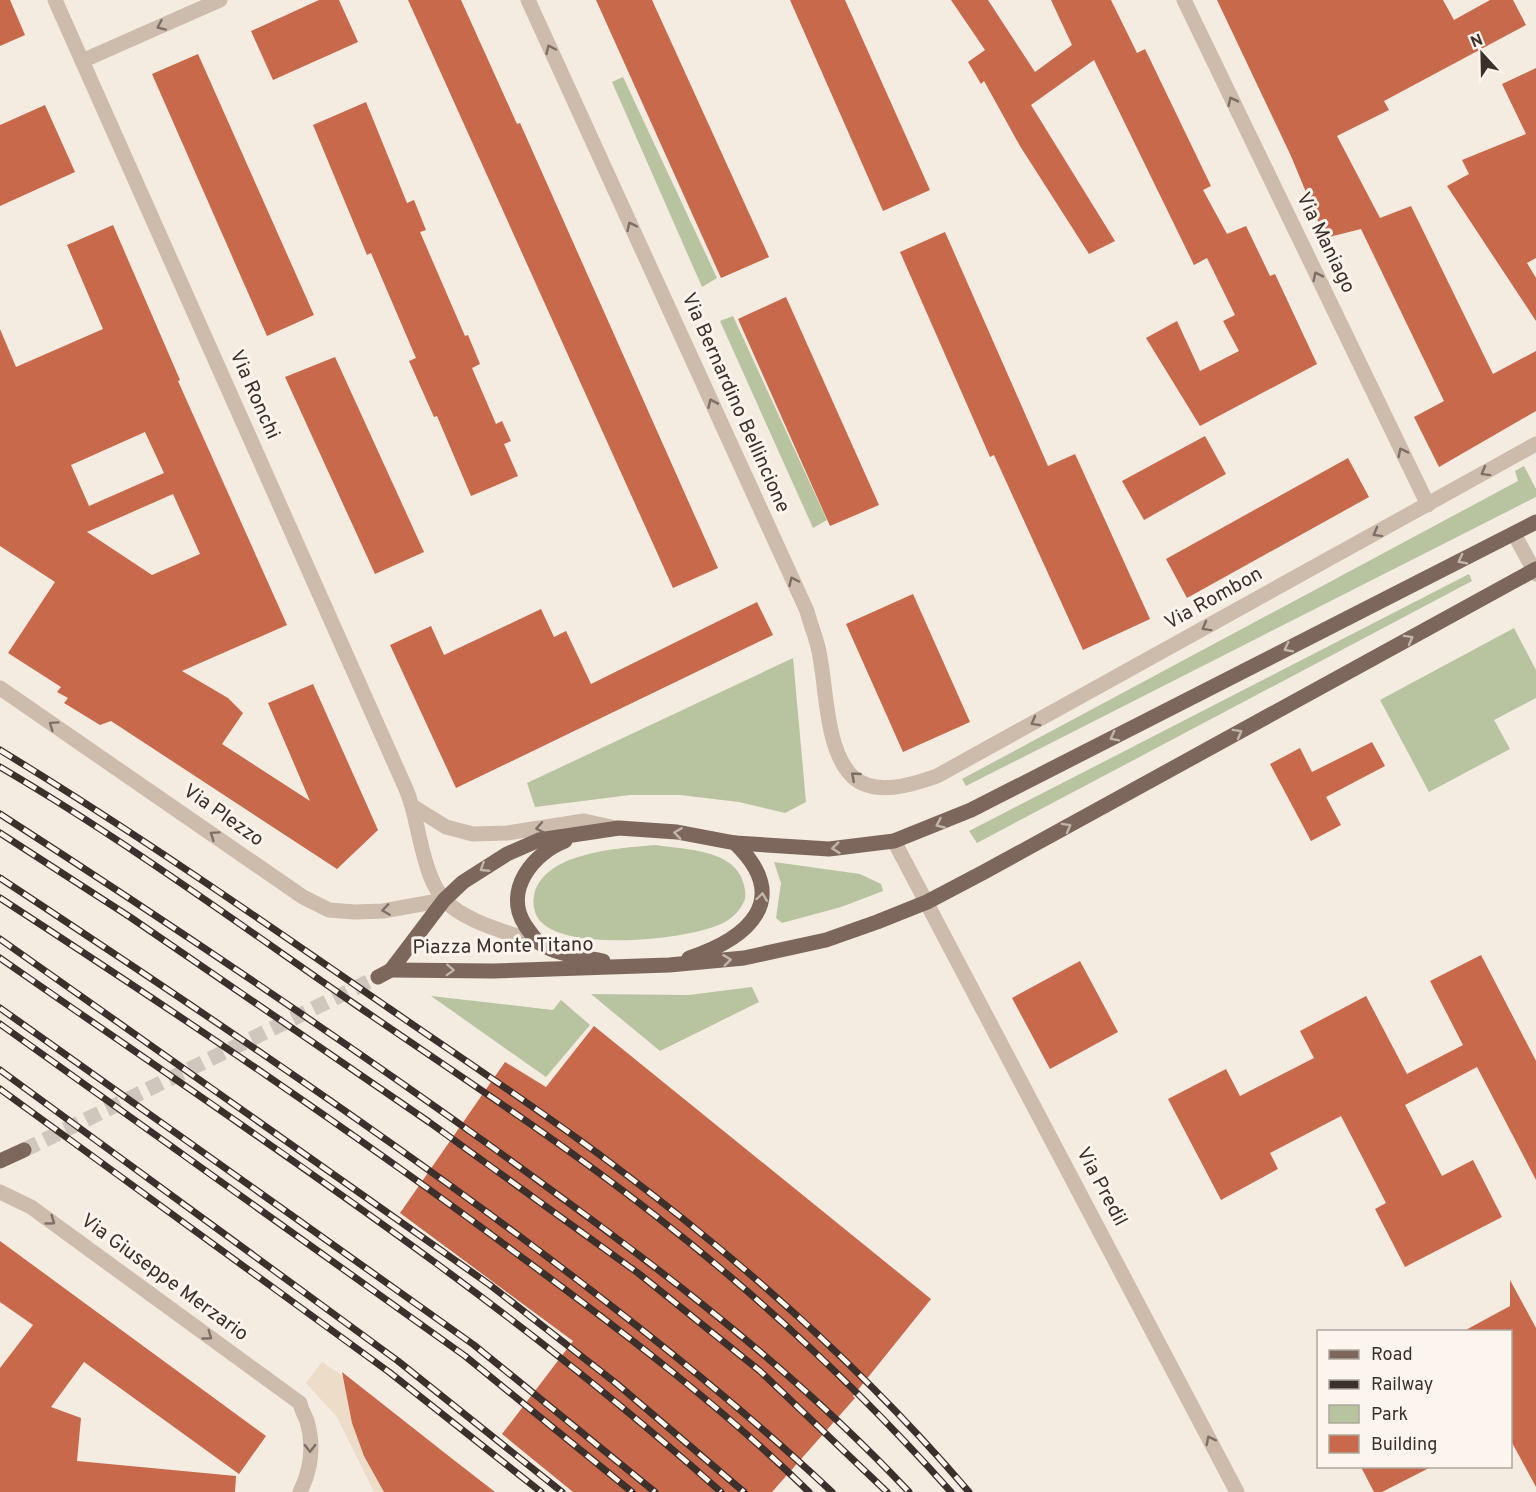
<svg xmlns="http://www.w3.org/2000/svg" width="1536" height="1492" viewBox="0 0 1536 1492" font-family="Overpass,sans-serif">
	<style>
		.green { fill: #b8c4a0 }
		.plaza { fill: #ecdcc8 }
		.building { fill: #c8694b; fill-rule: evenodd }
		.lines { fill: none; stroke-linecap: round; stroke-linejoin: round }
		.major-tunnel { stroke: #cfc6bd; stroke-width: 15; stroke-dasharray: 15 8; stroke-linecap: butt }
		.minor { stroke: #cdbbac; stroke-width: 15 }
		.major { stroke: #7d675c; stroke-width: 15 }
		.rail-casing { stroke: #3b302b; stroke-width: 7 }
		.rail { stroke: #fbf5ee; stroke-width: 4.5; stroke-dasharray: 14; stroke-linecap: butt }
		.oneway { stroke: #7d6f65 }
		.oneway2 { stroke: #c2b5ac }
		.labels { text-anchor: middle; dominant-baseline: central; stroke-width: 6; stroke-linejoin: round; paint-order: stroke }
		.street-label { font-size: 20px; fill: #3b302b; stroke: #fbf5ee }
	</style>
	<rect width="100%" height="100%" fill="#f4ebe1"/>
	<!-- green -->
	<g class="green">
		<polygon points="623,77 717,278 702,287 612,82"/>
		<polygon points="733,316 827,520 813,528 720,321"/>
		<polygon points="1524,466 1536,489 1536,497 966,786 962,779 1518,481 1515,471"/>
		<polygon points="1469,574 1472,581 977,843 969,831"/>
		<polygon points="1514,628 1536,670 1536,698 1494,720 1510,749 1429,792 1380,700"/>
		<polygon points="793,658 806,802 785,813 739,802 680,795 630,795 535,807 527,783"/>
		<path d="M656,845C686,850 736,849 744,885C745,890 746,894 745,899C741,910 732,919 721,924C686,940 568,952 540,921C535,915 532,904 534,896C542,852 620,848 656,845Z"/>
		<polygon points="774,862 860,874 881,884 883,891 841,907 782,923 776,918 781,883"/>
		<polygon points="752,987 759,1002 660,1051 591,994 689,995"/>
		<polygon points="431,996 553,1010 561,1000 590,1025 546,1077"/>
	</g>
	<!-- plaza -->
	<polygon class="plaza" points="322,1362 347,1379 495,1492 374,1492 337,1417 306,1383"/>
	<!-- building -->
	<g class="building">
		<polygon points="0,0 10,0 25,35 0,46"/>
		<polygon points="319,0 339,0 358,42 273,80 251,31"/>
		<polygon points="408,0 461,0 517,124 520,123 718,568 673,588"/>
		<polygon points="596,0 652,0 769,257 721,278"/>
		<polygon points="790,0 845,0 930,190 883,211"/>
		<polygon points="951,0 988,0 1035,72 1072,45 1051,0 1111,0 1137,53 1145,49 1211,186 1203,190 1227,234 1246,226 1270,276 1275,274 1317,364 1200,426 1146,338 1177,321 1200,371 1239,351 1223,321 1235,315 1207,258 1194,265 1094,60 1031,105 1115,241 1089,254 1020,146 984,81 981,84 968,62 985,50"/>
		<polygon points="1217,0 1443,0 1454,20 1490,0 1513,0 1526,25 1384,101 1389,110 1337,136 1380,218 1411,206 1493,374 1536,351 1536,411 1439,467 1414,417 1444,401 1361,229 1325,238 1291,156"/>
		<polygon points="198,54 314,315 267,336 152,74"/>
		<polygon points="1536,68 1536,258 1527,263 1536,278 1536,321 1447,186 1469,174 1462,160 1526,134 1502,84"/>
		<polygon points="366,102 407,203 414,200 426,230 420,232 465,336 468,335 480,364 472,368 496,424 502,421 511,441 504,444 518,476 471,496 437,416 434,417 409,361 416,358 371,253 367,255 313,125"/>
		<polygon points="45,105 75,172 0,206 0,125"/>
		<path d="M113,225L180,380L178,381L287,625L182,671L228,698L243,713L222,744L310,801L268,703L313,684L378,830L337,869L111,721L100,725L64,703L68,698L57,692L61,687L8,653L55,582L0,546V329L16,367L103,329L67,245ZM145,432L164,473L89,506L71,465ZM173,494L200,554L152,575L87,532Z"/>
		<polygon points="945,232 1048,466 1075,454 1150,619 1083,650 994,455 990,457 900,252"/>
		<polygon points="786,297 879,505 830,526 738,319"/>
		<polygon points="335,357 424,552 375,574 285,377"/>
		<polygon points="1205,436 1226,474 1144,520 1122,481"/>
		<polygon points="1348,458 1369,497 1187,598 1166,559"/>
		<polygon points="913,594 970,722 903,752 846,624"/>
		<polygon points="757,602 773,635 456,788 390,645 431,626 444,655 541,609 554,637 566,631 591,684"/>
		<polygon points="1372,742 1385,766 1326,797 1341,825 1311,841 1270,764 1300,748 1312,772"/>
		<polygon points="1481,955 1536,1061 1536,1180 1477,1067 1405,1105 1442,1176 1473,1160 1502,1217 1405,1267 1375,1209 1386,1203 1341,1116 1270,1153 1278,1169 1221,1200 1168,1099 1226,1069 1240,1096 1314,1058 1300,1031 1366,996 1407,1074 1463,1045 1430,981"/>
		<polygon points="1080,961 1118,1032 1050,1069 1012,998"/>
		<polygon points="594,1026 931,1299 853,1396 855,1398 772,1492 573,1492 502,1434 573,1341 400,1213 505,1062 546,1087"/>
		<polygon points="0,1241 266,1436 239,1474 84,1362 51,1407 81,1418 77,1461 236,1476 235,1492 0,1492 0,1368 33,1325 0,1302"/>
		<polygon points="1510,1280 1536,1328 1536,1487 1510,1439 1510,1332 1462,1332 1510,1306"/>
		<polygon points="342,1372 455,1461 495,1492 384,1492 364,1456 352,1423"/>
		<polygon points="1361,1467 1431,1467 1382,1492 1374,1492"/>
	</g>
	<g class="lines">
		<!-- major-tunnel -->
		<polyline class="major-tunnel" points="24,1150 378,977"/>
		<!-- minor -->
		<g class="minor">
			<path d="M55,0L406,789C415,810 417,831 423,852C427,868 432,885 443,898C462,922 511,933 539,943"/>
			<path d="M528,0L807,611C810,623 815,635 818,647C827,683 824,748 852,776C874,797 912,785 937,776L1536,444"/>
			<polyline points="1184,0 1428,505"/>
			<polyline points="82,61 220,0"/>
			<polyline points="1514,534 1536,574"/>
			<polyline points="0,688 303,897 329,910 355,912 383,911 444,900"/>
			<polyline points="414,807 446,827 473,834 507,833 584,821 616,828"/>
			<polyline points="894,841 1237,1492"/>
			<path d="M0,1192L31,1207L300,1403C301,1410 305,1415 307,1421C314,1445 311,1470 300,1492"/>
		</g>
		<!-- major -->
		<g class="major">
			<path d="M565,841C533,853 503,891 525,925C529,931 534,939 540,943C557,955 583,957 603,961"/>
			<path d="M689,958C749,938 793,899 735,843"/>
			<polyline points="391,970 493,971 669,965 744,958 826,940 877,922 927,902 984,872 1536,569"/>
			<polyline points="378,977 391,970 444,900 463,882 507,854 539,840 619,828 677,832 735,843 829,849 894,841 971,810 1536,522"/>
			<polyline points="0,1161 24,1150"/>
		</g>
		<!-- rail casing -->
		<g class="rail-casing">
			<g id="rail">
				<path d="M0,750C133,831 261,920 390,1009C464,1060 540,1110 612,1164C742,1261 864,1369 969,1492"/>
				<path d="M0,767C123,839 239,924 356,1005C455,1073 557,1139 652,1213C760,1297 860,1390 951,1492"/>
				<path d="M0,814C166,921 331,1032 492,1147C639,1253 785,1360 909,1492"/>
				<polyline points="0,833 130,917 429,1122 638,1273 760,1371 887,1492"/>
				<path d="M0,878C177,995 352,1112 522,1238C629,1318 734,1400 832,1492"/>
				<path d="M0,898C178,1014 354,1132 524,1259C623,1332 721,1406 809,1492"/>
				<polyline points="0,939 490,1285 617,1384 744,1492"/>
				<path d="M0,958C245,1129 497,1292 721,1492"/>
				<polyline points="0,1008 474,1345 655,1492"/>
				<polyline points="0,1024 465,1356 632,1492"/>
				<polyline points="0,1070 398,1361 562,1492"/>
				<polyline points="0,1089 389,1372 541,1492"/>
			</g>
		</g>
		<!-- rail -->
		<use href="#rail" class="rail"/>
	</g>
	<!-- one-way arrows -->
	<defs><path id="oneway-chevron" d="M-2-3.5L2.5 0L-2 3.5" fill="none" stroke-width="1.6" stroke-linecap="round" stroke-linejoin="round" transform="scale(1.5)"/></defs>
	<g class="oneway">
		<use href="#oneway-chevron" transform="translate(161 26) rotate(156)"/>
		<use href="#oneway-chevron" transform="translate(550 49) rotate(-115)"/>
		<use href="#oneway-chevron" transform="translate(1232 101) rotate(-116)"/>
		<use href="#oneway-chevron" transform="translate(631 226) rotate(-115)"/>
		<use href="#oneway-chevron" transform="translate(1317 276) rotate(-116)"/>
		<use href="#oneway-chevron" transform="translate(712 403) rotate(-114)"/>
		<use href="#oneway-chevron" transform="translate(1402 452) rotate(-116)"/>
		<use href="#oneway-chevron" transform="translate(1485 472) rotate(151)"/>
		<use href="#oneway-chevron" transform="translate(1377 533) rotate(151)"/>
		<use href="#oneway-chevron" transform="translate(793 581) rotate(-115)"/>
		<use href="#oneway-chevron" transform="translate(1206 627) rotate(151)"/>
		<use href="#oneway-chevron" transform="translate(1035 722) rotate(151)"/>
		<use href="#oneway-chevron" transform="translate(53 725) rotate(-145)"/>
		<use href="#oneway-chevron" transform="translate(855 776) rotate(-139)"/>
		<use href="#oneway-chevron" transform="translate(540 828) rotate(170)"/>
		<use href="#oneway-chevron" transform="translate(214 835) rotate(-145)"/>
		<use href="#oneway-chevron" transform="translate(386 910) rotate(172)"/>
		<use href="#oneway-chevron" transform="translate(51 1221) rotate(36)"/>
		<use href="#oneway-chevron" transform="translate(208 1336) rotate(36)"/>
		<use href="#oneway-chevron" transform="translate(1210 1440) rotate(-117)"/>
		<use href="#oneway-chevron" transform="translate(310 1448) rotate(89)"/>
	</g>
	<g class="oneway2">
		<use href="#oneway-chevron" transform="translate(1462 560) rotate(153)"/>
		<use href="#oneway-chevron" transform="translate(1409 639) rotate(-29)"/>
		<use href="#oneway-chevron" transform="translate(1288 648) rotate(153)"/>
		<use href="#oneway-chevron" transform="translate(1238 733) rotate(-29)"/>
		<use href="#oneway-chevron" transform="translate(1114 737) rotate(153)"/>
		<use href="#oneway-chevron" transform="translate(940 824) rotate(156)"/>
		<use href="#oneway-chevron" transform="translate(1067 827) rotate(-29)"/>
		<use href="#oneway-chevron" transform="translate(678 833) rotate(-172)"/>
		<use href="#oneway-chevron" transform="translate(836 848) rotate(174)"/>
		<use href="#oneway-chevron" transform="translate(484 868) rotate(147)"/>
		<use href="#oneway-chevron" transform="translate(762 897) rotate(-82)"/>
		<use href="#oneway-chevron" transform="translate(727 960) rotate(-7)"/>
		<use href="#oneway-chevron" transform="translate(450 970) rotate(2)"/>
	</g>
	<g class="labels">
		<!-- street labels -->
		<g class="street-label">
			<text transform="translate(1325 243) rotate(64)">Via Maniago</text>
			<text transform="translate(254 395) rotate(66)">Via Ronchi</text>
			<text transform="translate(735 403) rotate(66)">Via Bernardino Bellincione</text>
			<text transform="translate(1214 599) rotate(-29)">Via Rombon</text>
			<text transform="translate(223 816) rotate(35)">Via Plezzo</text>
			<text transform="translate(503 947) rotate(-1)">Piazza Monte Titano</text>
			<text transform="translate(1101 1187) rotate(62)">Via Predil</text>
			<text transform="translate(164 1278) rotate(36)">Via Giuseppe Merzario</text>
		</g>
	</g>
	<!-- legend -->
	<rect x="1317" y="1330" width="195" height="138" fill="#fbf5ee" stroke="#aea6a0" stroke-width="1.5"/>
	<rect x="1329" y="1350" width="30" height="9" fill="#7d675c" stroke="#aea6a0" stroke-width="1.5"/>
	<text x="1371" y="1360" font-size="18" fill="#3b302b">Road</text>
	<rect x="1329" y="1380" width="30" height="9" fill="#3b302b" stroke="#aea6a0" stroke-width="1.5"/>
	<text x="1371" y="1390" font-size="18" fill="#3b302b">Railway</text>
	<rect x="1329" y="1405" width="30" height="18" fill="#b8c4a0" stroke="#aea6a0" stroke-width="1.5"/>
	<text x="1371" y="1420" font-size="18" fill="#3b302b">Park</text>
	<rect x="1329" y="1435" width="30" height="18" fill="#c8694b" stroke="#aea6a0" stroke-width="1.5"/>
	<text x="1371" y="1450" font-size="18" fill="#3b302b">Building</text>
	<!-- north arrow -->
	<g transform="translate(1482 54) rotate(338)" stroke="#fbf5ee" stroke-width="4.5" paint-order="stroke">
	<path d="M0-4.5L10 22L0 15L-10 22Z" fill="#3b302b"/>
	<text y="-9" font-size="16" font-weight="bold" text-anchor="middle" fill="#3b302b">N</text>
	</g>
</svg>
